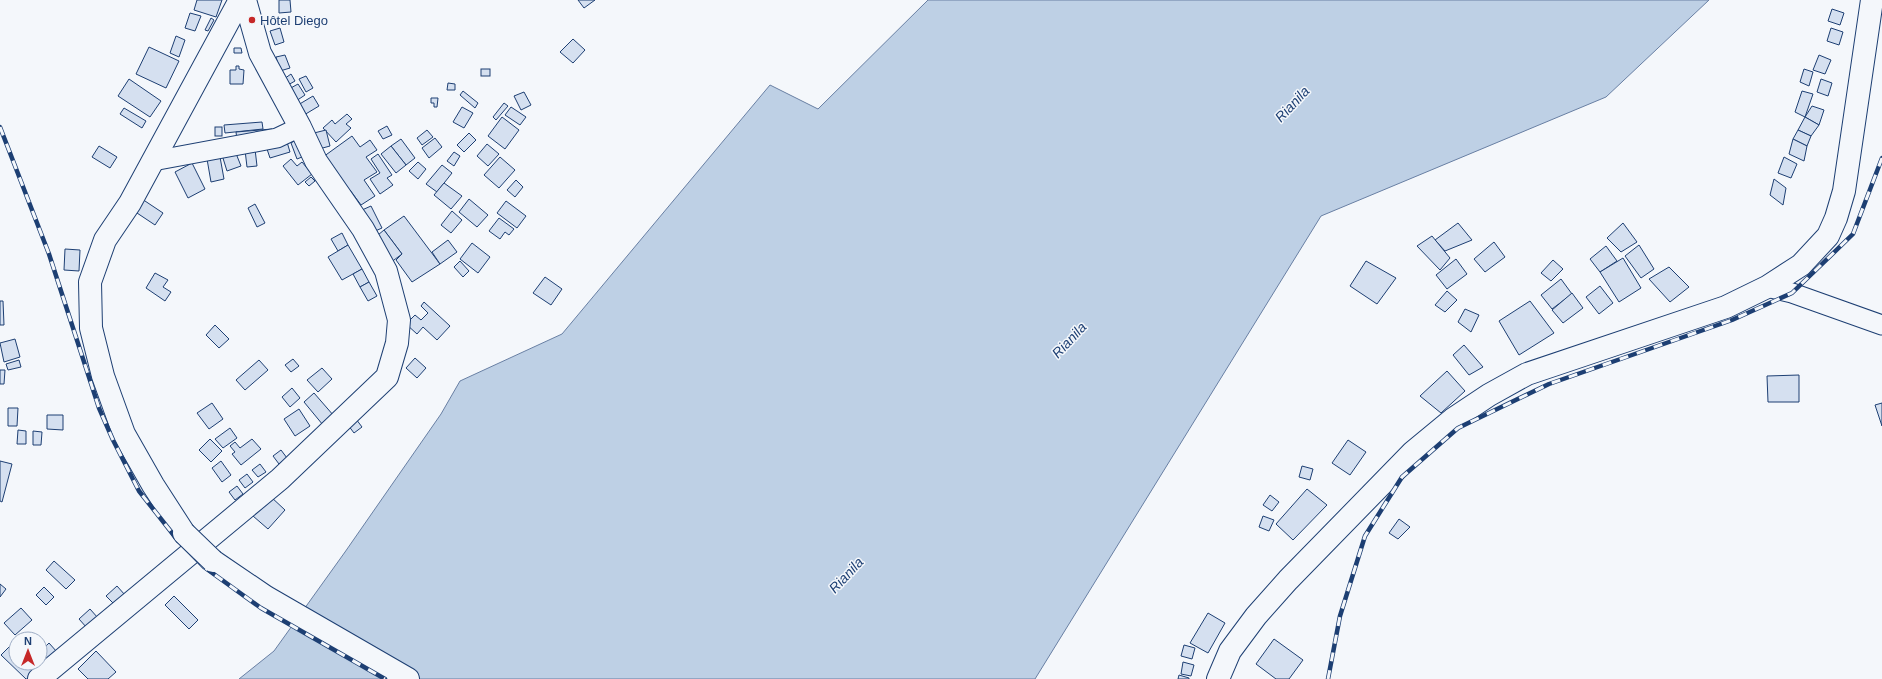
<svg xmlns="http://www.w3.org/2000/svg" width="1882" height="679" viewBox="0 0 1882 679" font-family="Helvetica,sans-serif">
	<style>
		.water { fill: #bed0e5; stroke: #687fa3 }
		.building { fill: #d5e0f0; stroke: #1d3f73 }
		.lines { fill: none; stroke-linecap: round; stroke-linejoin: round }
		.minor-casing { stroke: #1d3f73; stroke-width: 21 }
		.tertiary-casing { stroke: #1d3f73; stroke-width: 24 }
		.primary-casing { stroke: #1d3f73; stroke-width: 24 }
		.minor { stroke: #f4f7fb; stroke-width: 19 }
		.tertiary { stroke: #f4f7fb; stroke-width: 22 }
		.primary { stroke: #f4f7fb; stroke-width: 22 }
		.rail-casing { stroke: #1d3f73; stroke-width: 4.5 }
		.rail { stroke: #f4f7fb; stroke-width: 3; stroke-dasharray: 9; stroke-linecap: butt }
		.primary-bridge-casing { stroke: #1d3f73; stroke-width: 24; stroke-linecap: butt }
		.primary-bridge { stroke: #f4f7fb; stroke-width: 22 }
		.poi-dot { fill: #c62828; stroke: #f4f7fb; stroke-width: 1.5 }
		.labels { text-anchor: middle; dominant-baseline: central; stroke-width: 3; stroke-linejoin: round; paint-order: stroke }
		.poi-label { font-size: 13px; fill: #1d3f73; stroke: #f4f7fb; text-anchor: start }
		.water-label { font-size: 14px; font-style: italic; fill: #1d3f73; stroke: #f4f7fb }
	</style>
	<rect width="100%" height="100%" fill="#f4f7fb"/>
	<!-- water -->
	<polygon class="water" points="928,0 1709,0 1606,97 1321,216 1035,679 239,679 274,651 345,552 441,414 460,381 562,334 770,85 818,109"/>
	<!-- building -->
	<g class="building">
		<polygon points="197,0 222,0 216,17 194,10"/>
		<polygon points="279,0 290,0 291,12 279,13"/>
		<polygon points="578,0 595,0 584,8"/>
		<polygon points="1832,9 1844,13 1840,25 1828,21"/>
		<polygon points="190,13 201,16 195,31 185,28"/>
		<polygon points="211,18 214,20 208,31 205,30"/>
		<polygon points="280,28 284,42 275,45 270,31"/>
		<polygon points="1831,28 1843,32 1839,45 1827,41"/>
		<polygon points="176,36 185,40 179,57 170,53"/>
		<polygon points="573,39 585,50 573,63 560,52"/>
		<polygon points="149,47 179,61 166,88 136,74"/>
		<polygon points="234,48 241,48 242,53 234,53"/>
		<polygon points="285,55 290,68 280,71 276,57"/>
		<polygon points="1819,55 1831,60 1825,74 1813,70"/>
		<polygon points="236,66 239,66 239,69 244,70 243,84 230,84 230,70 236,70"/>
		<rect x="481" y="69" width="9" height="7"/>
		<polygon points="1804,69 1813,72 1809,86 1800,82"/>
		<polygon points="291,74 295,81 288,85 284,79"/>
		<polygon points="306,76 313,88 306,92 299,79"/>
		<polygon points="129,79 161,101 150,117 118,96"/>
		<polygon points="1821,79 1832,83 1828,96 1817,92"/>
		<polygon points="448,83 455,84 455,90 447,90"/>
		<polygon points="298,84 305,95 296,101 289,89"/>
		<polygon points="463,91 478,103 475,108 460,95"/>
		<polygon points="1802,91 1813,94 1805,117 1795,112"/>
		<polygon points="524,92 531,105 521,110 514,96"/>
		<polygon points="313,96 319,106 304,115 298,105"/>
		<polygon points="431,98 438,98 437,107 434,107 434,103 431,103"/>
		<polygon points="504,103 508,106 496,120 493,117"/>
		<polygon points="1812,106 1824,110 1819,125 1805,117"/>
		<polygon points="462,107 473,113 464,128 453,122"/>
		<polygon points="511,107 526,117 520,125 505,115"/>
		<polygon points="124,108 146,121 142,128 120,114"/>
		<polygon points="347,114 352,119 346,124 351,128 336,142 323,128 332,120 335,124"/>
		<polygon points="502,117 519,130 505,149 488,136"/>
		<polygon points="1805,117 1819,125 1811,136 1798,130"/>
		<polygon points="262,122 263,129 225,133 224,125"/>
		<polygon points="387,126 392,135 383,139 378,131"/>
		<rect x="215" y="127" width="7" height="9"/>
		<polygon points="272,129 273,137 237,140 236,132"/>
		<polygon points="326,130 330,146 319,149 314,133"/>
		<polygon points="427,130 433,137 422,145 417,138"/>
		<polygon points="1798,130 1811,136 1807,146 1793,139"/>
		<polygon points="469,133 476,140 464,152 457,145"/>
		<polygon points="352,136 360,147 370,140 377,150 366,157 377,172 364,180 375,196 361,205 350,190 347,192 323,157"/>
		<polygon points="300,137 307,155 297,159 291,143"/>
		<polygon points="435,138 442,147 429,158 422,148"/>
		<polygon points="401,139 415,158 406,165 391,146"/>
		<polygon points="1793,139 1807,146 1804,161 1789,154"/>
		<polygon points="287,142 290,152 270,158 267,149"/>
		<polygon points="487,144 499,154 488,166 477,156"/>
		<polygon points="99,146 117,157 110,168 92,157"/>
		<polygon points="391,146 406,165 396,173 381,154"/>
		<polygon points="255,149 257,166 247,167 245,150"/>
		<polygon points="235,151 241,166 227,171 222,155"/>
		<polygon points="454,152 460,156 454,166 447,161"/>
		<polygon points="378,154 392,175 387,178 393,185 380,194 370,179 380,173 371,159"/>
		<polygon points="220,157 224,179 211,182 207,159"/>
		<polygon points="500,157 515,170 499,188 484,175"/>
		<polygon points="1784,157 1797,164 1791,178 1778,173"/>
		<polygon points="291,159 297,166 302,162 312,174 298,185 283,166"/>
		<polygon points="418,162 426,169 418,179 409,171"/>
		<polygon points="192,163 205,189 188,198 175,172"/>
		<polygon points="442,165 452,173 437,192 426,184"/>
		<polygon points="311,177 315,181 309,186 305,182"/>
		<polygon points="1774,179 1786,188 1783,205 1770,195"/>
		<polygon points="516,180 523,187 515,197 507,190"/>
		<polygon points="444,183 462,196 451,209 434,195"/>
		<polygon points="142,199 163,213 155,225 134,211"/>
		<polygon points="469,199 488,215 477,227 459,212"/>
		<polygon points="506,201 526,216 517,228 497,213"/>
		<polygon points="255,204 265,223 257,227 248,208"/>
		<polygon points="371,206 382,228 373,232 362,210"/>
		<polygon points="452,211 462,220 451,233 441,225"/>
		<polygon points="404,216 440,264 412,282 396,260 402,254 384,230"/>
		<polygon points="499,218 514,229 509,235 505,232 500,239 489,231"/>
		<polygon points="1458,223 1472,240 1445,251 1435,240"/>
		<polygon points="1623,223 1637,242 1621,252 1607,238"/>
		<polygon points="384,230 402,254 390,263 372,240"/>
		<polygon points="342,233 348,245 338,251 331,239"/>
		<polygon points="1432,236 1450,258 1440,270 1417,246"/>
		<polygon points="448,240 457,252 440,264 432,252"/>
		<polygon points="1494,242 1505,257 1485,272 1474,259"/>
		<polygon points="472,243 490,257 478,273 460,259"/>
		<polygon points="348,245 362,269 342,280 328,257"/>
		<polygon points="1639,245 1654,269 1641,278 1625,256"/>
		<polygon points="1606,246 1617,261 1600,272 1590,259"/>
		<polygon points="65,249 80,250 79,271 64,270"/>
		<polygon points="1623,258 1641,288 1619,302 1600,272"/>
		<polygon points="1456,259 1467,274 1447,289 1436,275"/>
		<polygon points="1553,260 1563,269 1551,281 1541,273"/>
		<polygon points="460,261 469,271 463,277 454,267"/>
		<polygon points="1366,261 1396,278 1377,304 1350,286"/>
		<polygon points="1669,267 1689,287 1670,302 1649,279"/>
		<polygon points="362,269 369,282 360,287 353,274"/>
		<polygon points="155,273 168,280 163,287 171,292 165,301 146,288"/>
		<polygon points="545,277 562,289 551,305 533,293"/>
		<polygon points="1561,279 1572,294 1552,309 1541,295"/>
		<polygon points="369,282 377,296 368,301 360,287"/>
		<polygon points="1600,286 1613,303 1599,314 1586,297"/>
		<polygon points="1447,291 1457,300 1445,312 1435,305"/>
		<polygon points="1572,293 1583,308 1563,323 1552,310"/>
		<polygon points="0,301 3,301 4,325 0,325"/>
		<polygon points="1530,301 1554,333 1519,355 1499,321"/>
		<polygon points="424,302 450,326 437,340 423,327 417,334 406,324 415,315 421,320 428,313 421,306"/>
		<polygon points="1465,309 1479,315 1471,332 1458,322"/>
		<polygon points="215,325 229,339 219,348 206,335"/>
		<polygon points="15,339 20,357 4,362 0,343"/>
		<polygon points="1464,345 1483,367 1469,375 1453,355"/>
		<polygon points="415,358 426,368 417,378 406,368"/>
		<polygon points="293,359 299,366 291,372 285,365"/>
		<polygon points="19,360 21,367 8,370 6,364"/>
		<polygon points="259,360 268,370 245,390 236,380"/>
		<polygon points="322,368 332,379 318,392 307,380"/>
		<polygon points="0,370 5,370 4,384 0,384"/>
		<polygon points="1447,371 1465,391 1441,413 1420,396"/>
		<polygon points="1799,375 1799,402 1768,402 1767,376"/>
		<polygon points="292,388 300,398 290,407 282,397"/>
		<polygon points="314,393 334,416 323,425 304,402"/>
		<polygon points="212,403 223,419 209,429 197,413"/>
		<polygon points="1882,403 1882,426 1875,405"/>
		<polygon points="8,408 18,408 17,426 8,426"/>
		<polygon points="299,409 310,426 295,436 284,419"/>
		<polygon points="47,415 63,415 63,430 47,429"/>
		<polygon points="356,419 362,427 354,433 348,425"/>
		<polygon points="230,428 237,438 223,448 215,439"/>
		<polygon points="18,430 26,431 26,444 17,444"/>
		<polygon points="33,431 42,432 41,445 33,445"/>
		<polygon points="210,439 222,451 211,462 199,450"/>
		<polygon points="252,439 261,449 241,465 232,454 235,452 230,446 235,442 240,448"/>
		<polygon points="1348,440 1366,452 1350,475 1332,463"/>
		<polygon points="281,450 287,458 279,464 273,456"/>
		<polygon points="0,461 12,464 2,502 0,501"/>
		<polygon points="221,461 231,475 222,482 212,468"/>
		<polygon points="260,464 266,472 258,477 252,470"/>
		<polygon points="1302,466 1313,469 1310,480 1299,477"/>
		<polygon points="247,474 253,482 245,488 239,480"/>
		<polygon points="237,486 243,494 235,500 229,492"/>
		<polygon points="1307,489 1327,505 1293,540 1276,524"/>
		<polygon points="1270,495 1279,502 1272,511 1263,505"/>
		<polygon points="270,496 285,510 268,529 253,516"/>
		<polygon points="1263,516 1274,520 1269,531 1259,527"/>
		<polygon points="1399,519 1410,527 1398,539 1389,533"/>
		<polygon points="54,561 75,580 66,589 46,570"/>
		<polygon points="0,584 6,589 0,597"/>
		<polygon points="117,586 125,595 114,604 106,596"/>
		<polygon points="44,587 54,597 46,605 36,595"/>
		<polygon points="174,596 198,620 189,629 165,605"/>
		<polygon points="21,608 32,620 15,635 4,623"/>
		<polygon points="90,609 98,618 87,628 79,619"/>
		<polygon points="1208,613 1225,623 1208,653 1190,643"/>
		<polygon points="1274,639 1303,660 1289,679 1276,679 1256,664"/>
		<polygon points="16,640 16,663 40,663 42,665 28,679 26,679 1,655"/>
		<polygon points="49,643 57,652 46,662 40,656 40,652"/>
		<polygon points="1184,645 1195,648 1192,659 1181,656"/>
		<polygon points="96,651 116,672 108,679 88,679 78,669"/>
		<polygon points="1183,662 1194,665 1191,676 1181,674"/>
		<polygon points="1179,675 1189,678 1189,679 1178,679"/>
	</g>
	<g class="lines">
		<!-- minor casing -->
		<g class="minor-casing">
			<g id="minor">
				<polyline points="153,161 277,138 300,127"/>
				<polyline points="1767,287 1792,293 1882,325"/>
			</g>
		</g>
		<!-- tertiary casing -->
		<g class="tertiary-casing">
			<polyline id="tertiary" points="39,679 280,479 387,377 397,343 399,320 386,271 363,229 316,161 300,127 260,53 245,0"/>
		</g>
		<!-- primary casing -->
		<g class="primary-casing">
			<g id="primary">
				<polyline points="184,533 153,485 124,434 103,376 91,328 90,282 105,240 130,203 240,0"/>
				<polyline points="213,561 266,597 408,679"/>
				<polyline points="1218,679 1230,651 1256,616 1288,580 1413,452 1453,419 1489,395 1527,374 1726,307 1767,287 1801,265 1828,236 1836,218 1844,191 1872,0"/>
			</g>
		</g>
		<!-- minor -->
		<use href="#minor" class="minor"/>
		<!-- tertiary -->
		<use href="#tertiary" class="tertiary"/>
		<!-- primary -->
		<use href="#primary" class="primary"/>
		<!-- rail casing -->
		<g class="rail-casing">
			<g id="rail">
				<polyline points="0,127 49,254 99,408 113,440 139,491 176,538 204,567 261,608 385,679"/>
				<polyline points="1328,679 1340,616 1365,536 1402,477 1458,428 1549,384 1732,320 1792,293 1853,234 1882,158"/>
			</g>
		</g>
		<!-- rail -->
		<use href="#rail" class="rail"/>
		<!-- primary-bridge casing -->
		<g class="primary-bridge-casing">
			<polyline id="primary-bridge" points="184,533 213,561"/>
		</g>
		<!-- primary-bridge -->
		<use href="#primary-bridge" class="primary-bridge"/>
	</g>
	<!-- markers -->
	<circle class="poi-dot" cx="252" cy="20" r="4"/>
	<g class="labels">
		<!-- poi labels -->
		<g class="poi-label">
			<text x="260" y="20">Hôtel Diego</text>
		</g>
		<!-- water labels -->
		<g class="water-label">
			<text transform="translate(1292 104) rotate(-47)">Rianila</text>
			<text transform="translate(1069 340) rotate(-47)">Rianila</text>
			<text transform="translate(846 575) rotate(-47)">Rianila</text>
		</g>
	</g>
	<!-- north arrow -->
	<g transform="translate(28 651)"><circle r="19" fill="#f4f7fb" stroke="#9eadc5"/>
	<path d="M0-3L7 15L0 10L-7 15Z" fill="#c62828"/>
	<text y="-6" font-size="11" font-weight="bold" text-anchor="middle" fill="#1d3f73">N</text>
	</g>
</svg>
